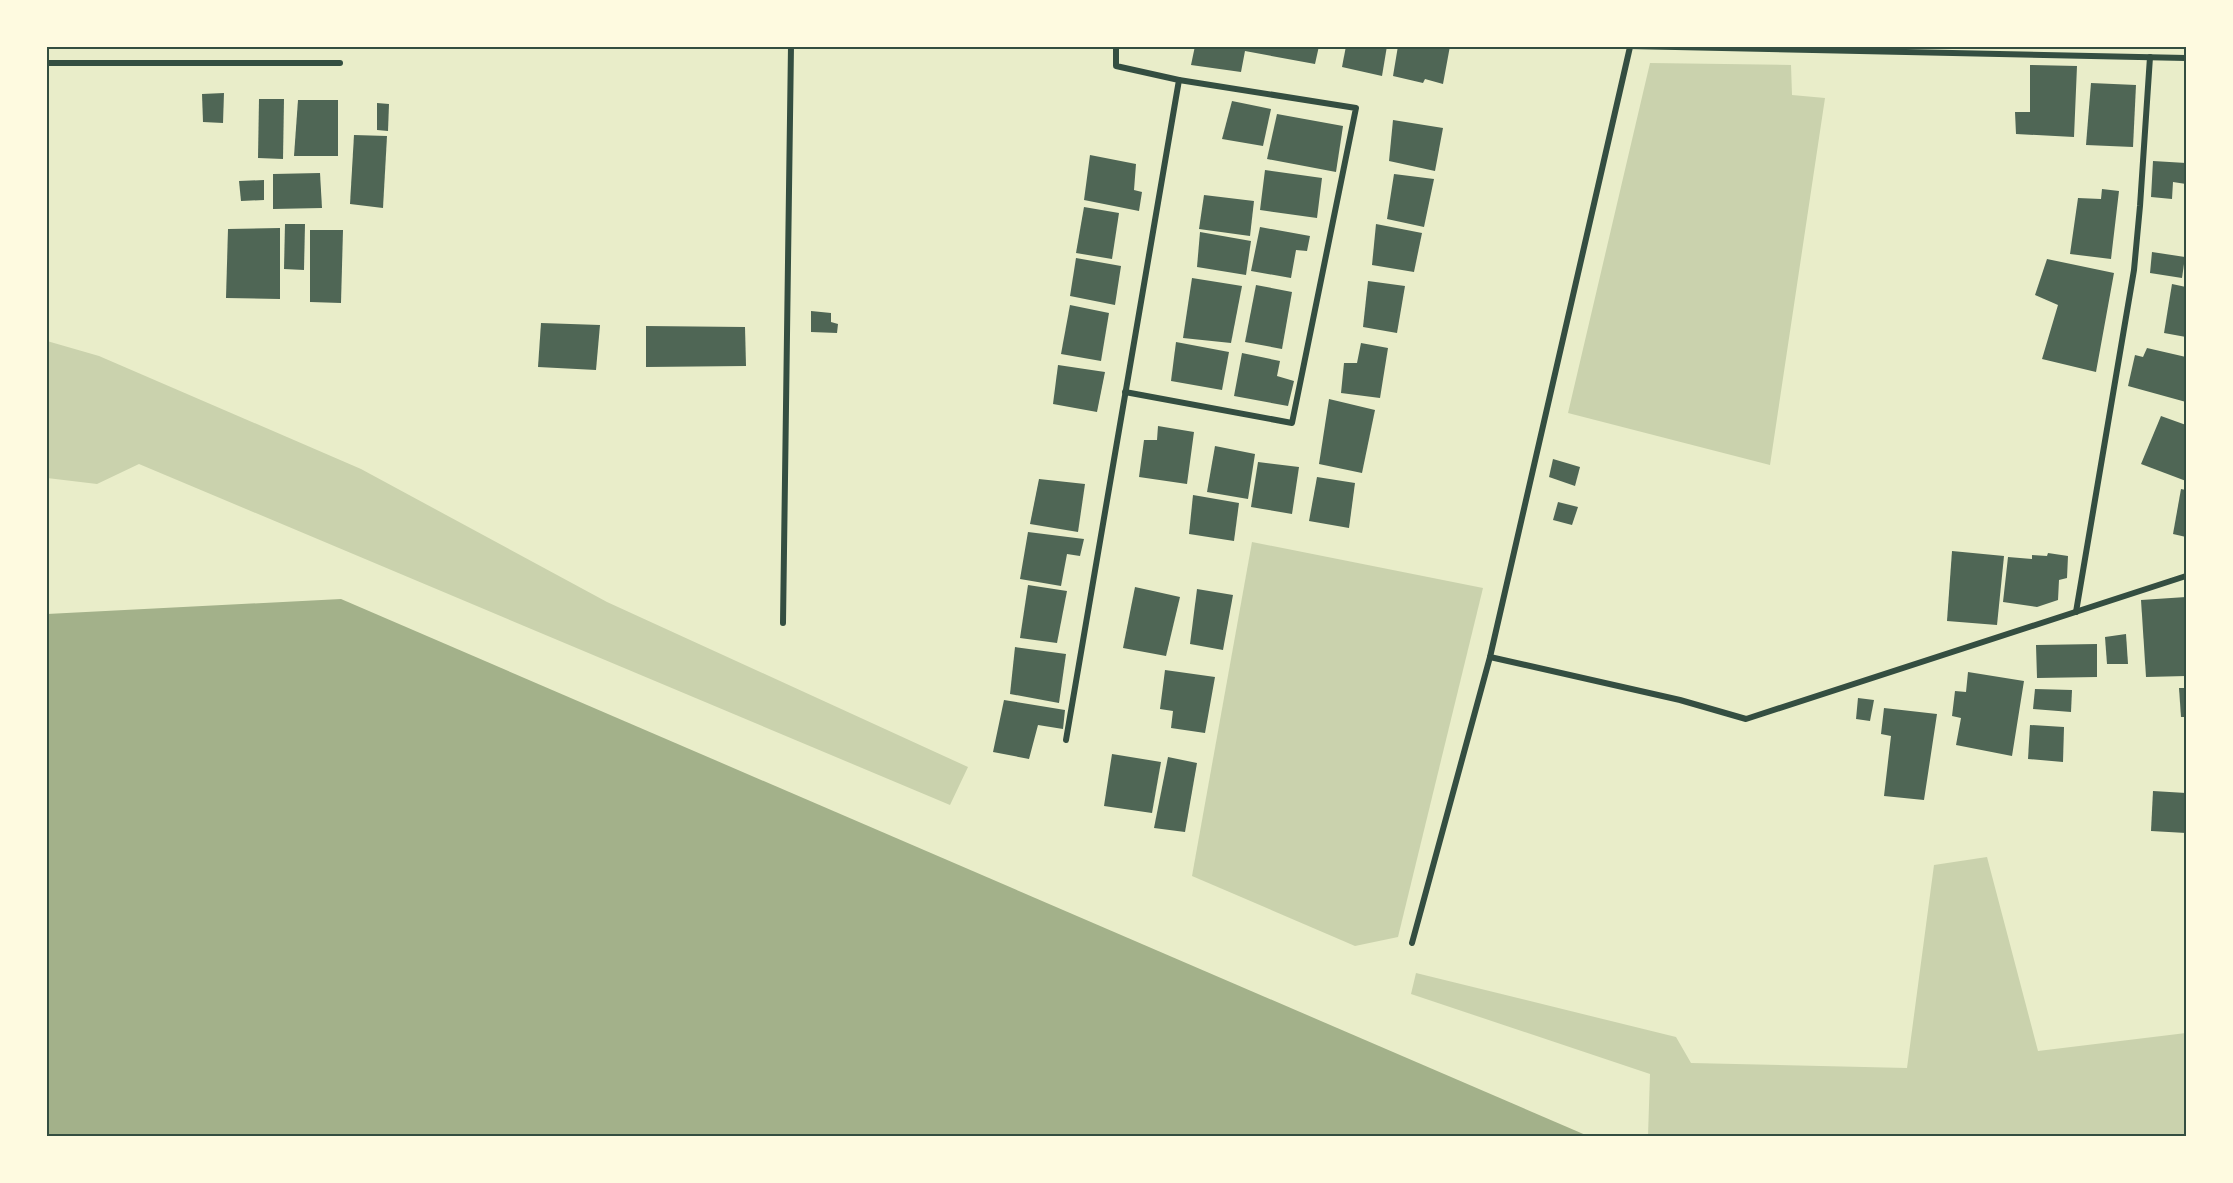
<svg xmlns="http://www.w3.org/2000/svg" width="2233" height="1183" viewBox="0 0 2233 1183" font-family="'Source Serif 4',serif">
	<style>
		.green { fill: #cad2ad }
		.water { fill: #a3b18a }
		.building { fill: #4f6655 }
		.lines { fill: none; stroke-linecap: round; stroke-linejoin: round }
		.minor { stroke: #344e41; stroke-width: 6 }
		.neatline { fill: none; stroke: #344e41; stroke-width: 2 }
	</style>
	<rect width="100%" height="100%" fill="#e9edc9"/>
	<!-- green -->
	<g class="green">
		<polygon points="1650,63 1791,65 1792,95 1825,98 1770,465 1568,413"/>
		<polygon points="47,341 99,356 361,469 607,602 968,767 950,805 139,464 97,484 47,478"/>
		<polygon points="1252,542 1483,588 1398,937 1355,946 1192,876"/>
		<polygon points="1987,857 2038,1051 2186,1033 2186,1136 1648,1136 1650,1074 1411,994 1416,973 1676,1037 1691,1063 1907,1068 1934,865"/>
	</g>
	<!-- water -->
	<polygon class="water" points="341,599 1588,1136 47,1136 47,614"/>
	<!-- building -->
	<g class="building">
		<polygon points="1195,46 1319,46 1315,64 1245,51 1241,72 1191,65"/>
		<polygon points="1346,46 1387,46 1382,76 1342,67"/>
		<polygon points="1398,46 1450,46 1443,84 1425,79 1423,83 1393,76"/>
		<polygon points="2030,65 2077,66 2074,137 2016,134 2015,112 2030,112"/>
		<polygon points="2091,83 2136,85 2133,147 2086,145"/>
		<polygon points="224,93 223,123 203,122 202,94"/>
		<polygon points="259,99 284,99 283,159 258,158"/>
		<polygon points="298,100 338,100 338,156 294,156"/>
		<polygon points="1232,101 1271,109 1263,146 1222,139"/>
		<polygon points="377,103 389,104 388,131 377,130"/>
		<polygon points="1277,114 1343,126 1336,172 1267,159"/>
		<polygon points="1393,120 1443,128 1435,171 1389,161"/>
		<polygon points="354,135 387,136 383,208 350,204"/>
		<polygon points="1090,155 1136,164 1134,190 1142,192 1139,211 1084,200"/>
		<polygon points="2153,161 2186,163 2186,184 2173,182 2172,199 2151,197"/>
		<polygon points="1265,170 1322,178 1317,218 1260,210"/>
		<polygon points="320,173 322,208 273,209 273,174"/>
		<polygon points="1394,174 1434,179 1424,227 1387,219"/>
		<polygon points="264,180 264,200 241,201 239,181"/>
		<polygon points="2102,189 2119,191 2111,259 2070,254 2078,198 2101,199"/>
		<polygon points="1204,195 1254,201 1250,236 1199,229"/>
		<polygon points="1084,207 1119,213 1112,259 1076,253"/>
		<polygon points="285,224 305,224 304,270 284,269"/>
		<polygon points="1376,224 1422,233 1414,272 1372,265"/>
		<polygon points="1260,227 1310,236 1307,251 1296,250 1291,278 1251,271"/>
		<polygon points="280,228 280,299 226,298 228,229"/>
		<polygon points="310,230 343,230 341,303 310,302"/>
		<polygon points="1200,232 1251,241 1246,275 1197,267"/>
		<polygon points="2152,252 2185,257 2182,278 2150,273"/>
		<polygon points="1076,258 1121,266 1115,305 1070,296"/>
		<polygon points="2047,259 2114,273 2096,372 2042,359 2058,305 2035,295"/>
		<polygon points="1192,278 1242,286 1231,343 1183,338"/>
		<polygon points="1368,281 1405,286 1397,333 1363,327"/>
		<polygon points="2172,284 2186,287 2186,337 2164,333"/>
		<polygon points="1256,285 1292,292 1282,349 1245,342"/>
		<polygon points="1070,305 1109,313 1101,361 1061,354"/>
		<polygon points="811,311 831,313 831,322 838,324 837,333 811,332"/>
		<polygon points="541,323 600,325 596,370 538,367"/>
		<polygon points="646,326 745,327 746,366 646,367"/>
		<polygon points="1176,342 1229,352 1222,390 1171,381"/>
		<polygon points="1361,343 1388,348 1380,398 1341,393 1344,363 1357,363"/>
		<polygon points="2147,348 2186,357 2186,402 2128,386 2135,355 2143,357"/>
		<polygon points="1242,353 1280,361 1277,376 1294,381 1288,406 1234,396"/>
		<polygon points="1058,365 1105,372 1097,412 1053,404"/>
		<polygon points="1329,399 1375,410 1362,473 1319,464"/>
		<polygon points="2161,416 2186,425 2186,481 2141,464"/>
		<polygon points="1158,426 1194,432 1187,484 1139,477 1144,440 1157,440"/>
		<polygon points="1215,446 1255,454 1248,499 1207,492"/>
		<polygon points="1553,459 1580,467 1575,486 1549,477"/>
		<polygon points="1258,462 1299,467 1292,514 1251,507"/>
		<polygon points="1317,477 1355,483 1349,528 1309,521"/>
		<polygon points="1039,479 1085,484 1078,532 1030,524"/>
		<polygon points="2181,489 2186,490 2186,537 2173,534"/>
		<polygon points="1193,495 1239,503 1234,541 1189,534"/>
		<polygon points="1558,502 1578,507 1572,525 1553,520"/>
		<polygon points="1028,532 1084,539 1080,556 1067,554 1061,586 1020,579"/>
		<polygon points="1952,551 2004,556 1997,625 1947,621"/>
		<polygon points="2048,553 2068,556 2067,578 2059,580 2058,600 2037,607 2003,602 2008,557 2032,559 2032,555 2047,556"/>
		<polygon points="1028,585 1067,591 1057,643 1020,638"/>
		<polygon points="1135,587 1180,597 1166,656 1123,648"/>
		<polygon points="1197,589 1233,595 1223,650 1190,644"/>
		<polygon points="2186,597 2186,676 2146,677 2141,600"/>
		<polygon points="2126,634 2128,664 2107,664 2105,637"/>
		<polygon points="2097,644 2097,677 2037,678 2036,645"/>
		<polygon points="1015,647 1066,654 1059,703 1010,694"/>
		<polygon points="1165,670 1215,677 1205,733 1171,728 1173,711 1160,709"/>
		<polygon points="1968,672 2024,681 2012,756 1956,745 1961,718 1952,716 1955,691 1966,692"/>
		<polygon points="2179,688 2186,688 2186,717 2181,717"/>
		<polygon points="2035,689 2072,690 2071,712 2033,709"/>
		<polygon points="1858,698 1874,700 1870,721 1856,719"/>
		<polygon points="1004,700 1065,710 1063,729 1038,725 1029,759 993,752"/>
		<polygon points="1884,708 1937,714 1924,800 1884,796 1891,736 1881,734"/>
		<polygon points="2030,725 2064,727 2063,762 2028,759"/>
		<polygon points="1112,754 1161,762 1152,813 1104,806"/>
		<polygon points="1168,757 1197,763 1185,832 1154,828"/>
		<polygon points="2153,791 2186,793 2186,833 2151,831"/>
	</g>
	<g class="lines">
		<!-- minor -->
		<g class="minor">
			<polyline points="1629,46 2186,58"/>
			<polyline points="46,63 340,63"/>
			<polyline points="1125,392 1292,423 1356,108 1179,80"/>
			<polyline points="2076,612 2134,270 2140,206 2150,57"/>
			<polyline points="783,623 791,46"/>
			<polyline points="1490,657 1680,700 1746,719 2186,576"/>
			<polyline points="1066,740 1179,80 1116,66 1116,46"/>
			<polyline points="1412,943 1490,657 1630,47"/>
		</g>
	</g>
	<!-- border -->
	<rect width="2233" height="1183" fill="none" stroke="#fefae0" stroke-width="96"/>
	<rect x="48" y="48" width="2137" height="1087" class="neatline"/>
</svg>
